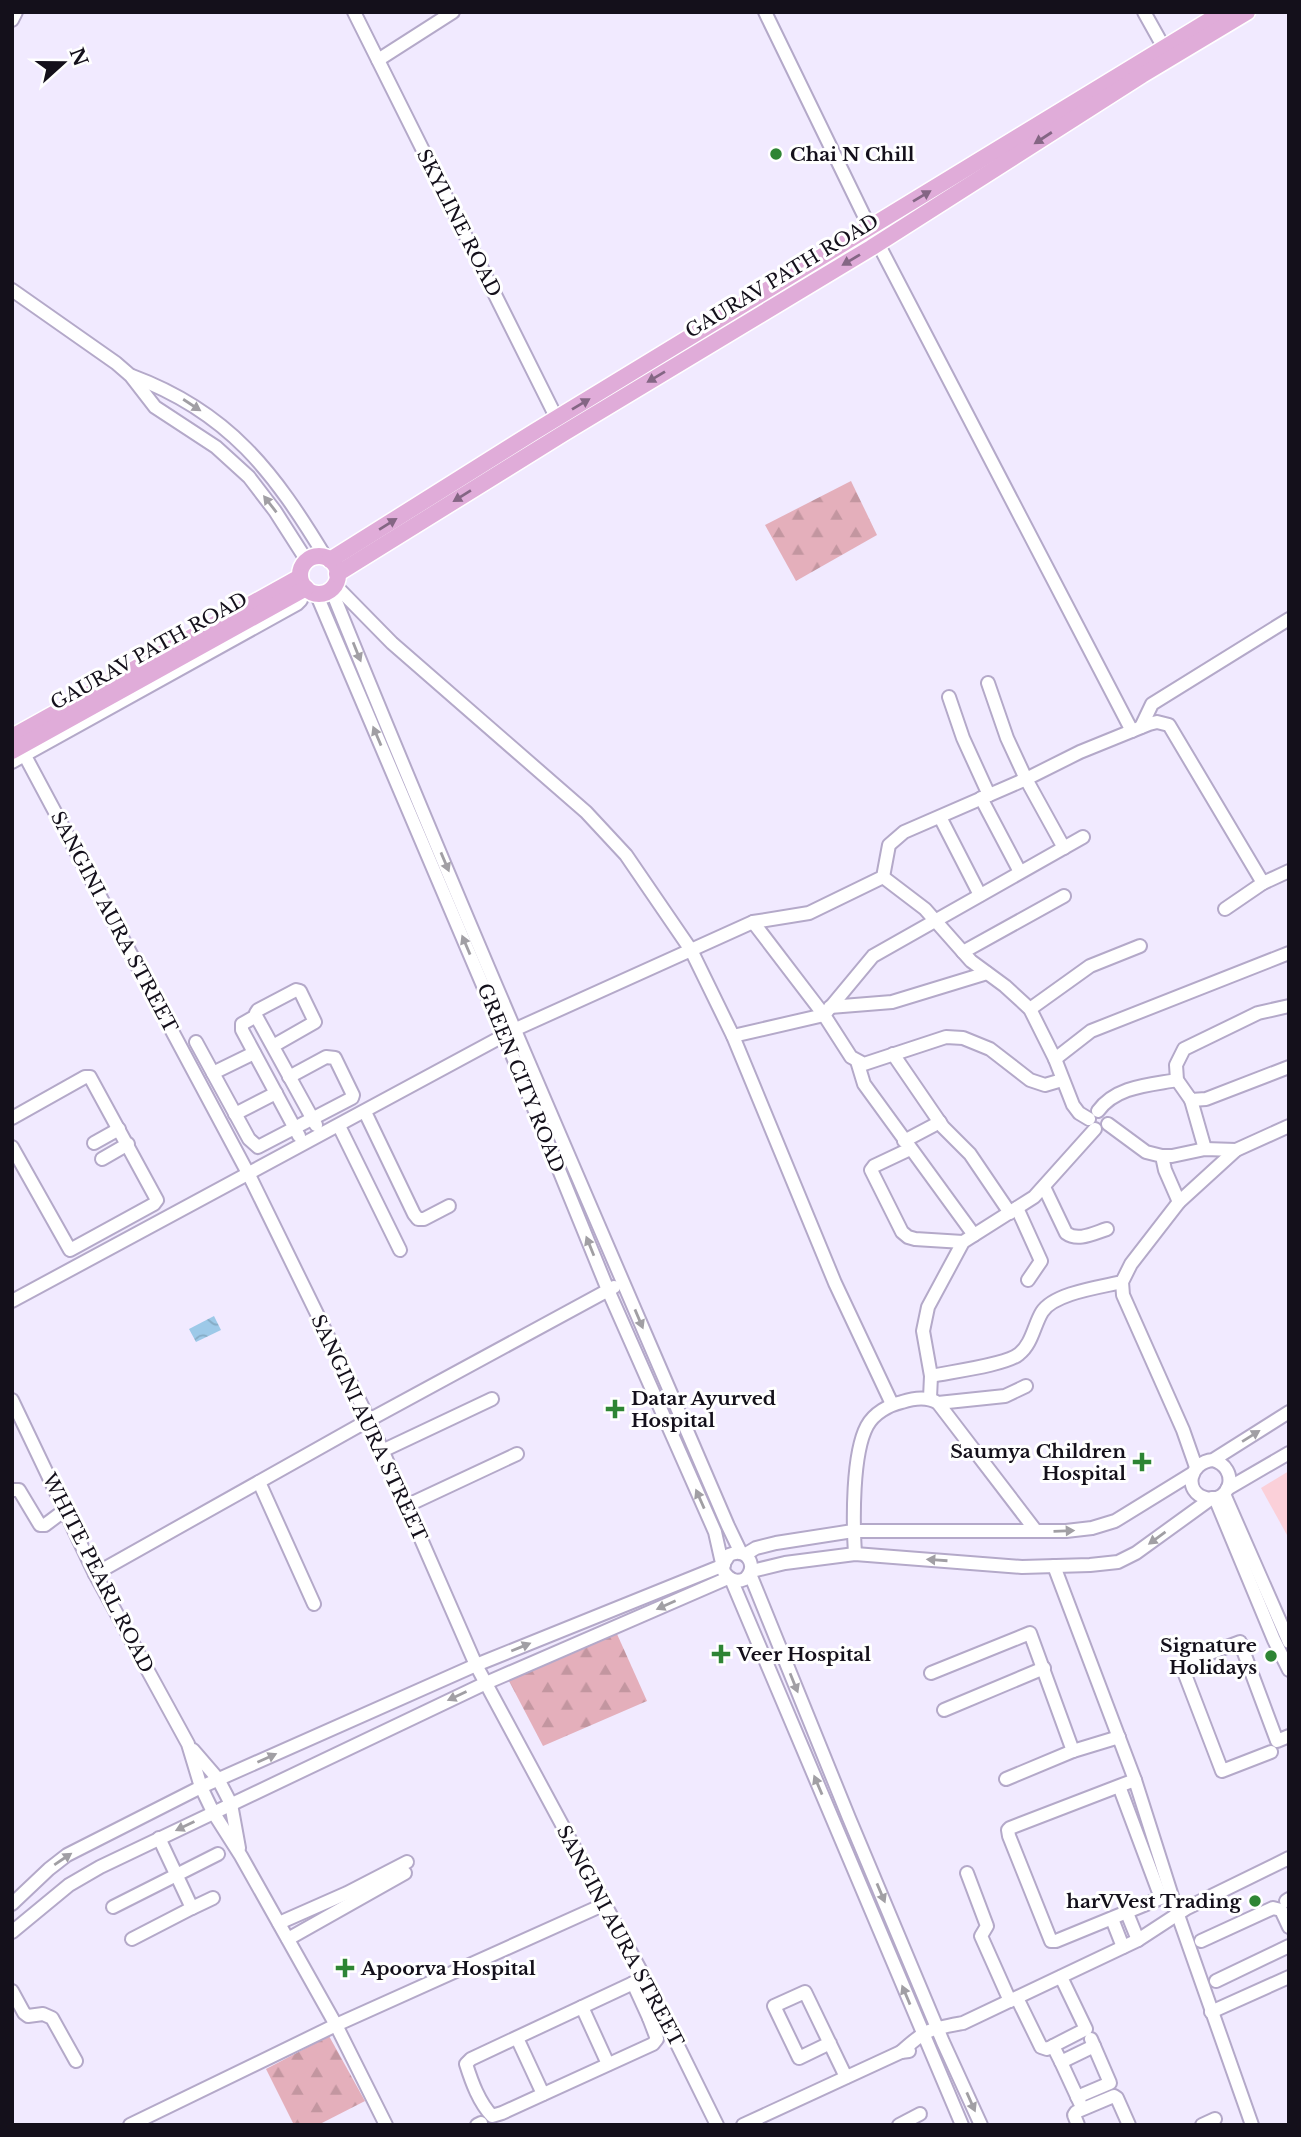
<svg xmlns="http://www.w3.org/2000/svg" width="1301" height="2137" viewBox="0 0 1301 2137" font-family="'Libre Baskerville',serif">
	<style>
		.green { fill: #fbd0d9 }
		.forest { fill: url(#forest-firs) }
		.water { fill: url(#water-waves) }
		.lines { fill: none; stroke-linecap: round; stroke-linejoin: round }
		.minor-casing { stroke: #b4a9c9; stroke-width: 16 }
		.major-casing { stroke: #fff; stroke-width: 19 }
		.minor { stroke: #fff; stroke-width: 12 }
		.major { stroke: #e0acd9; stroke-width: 16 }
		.oneway { fill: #846684 }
		.oneway2 { fill: #a19fa4 }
		.poi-dot { fill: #2e8534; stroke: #fff; stroke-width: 2.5 }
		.labels { text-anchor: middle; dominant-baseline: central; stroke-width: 6; stroke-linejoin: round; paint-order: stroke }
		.poi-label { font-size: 19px; font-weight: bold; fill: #14101b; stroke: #fff; text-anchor: start }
		.street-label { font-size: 19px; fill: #14101b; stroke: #fff }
	</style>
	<defs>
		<pattern id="forest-firs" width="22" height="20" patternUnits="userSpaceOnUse" patternTransform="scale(1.75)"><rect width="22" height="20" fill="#e4afbb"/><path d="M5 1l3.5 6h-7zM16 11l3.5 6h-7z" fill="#c396a0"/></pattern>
		<pattern id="water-waves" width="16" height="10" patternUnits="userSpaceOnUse" patternTransform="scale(1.75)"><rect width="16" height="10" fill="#9dc9e8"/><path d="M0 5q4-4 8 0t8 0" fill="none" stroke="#86acc6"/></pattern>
	</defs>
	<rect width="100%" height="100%" fill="#f1eaff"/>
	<!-- green -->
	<polygon class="green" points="1289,1471 1289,1534 1287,1535 1261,1488"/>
	<!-- forest -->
	<g class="forest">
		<polygon points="851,481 877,535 796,581 765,525"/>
		<polygon points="617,1634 647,1701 543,1746 509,1681"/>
		<polygon points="329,2036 365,2101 318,2125 294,2125 266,2069"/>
	</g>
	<!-- water -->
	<polygon class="water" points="214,1316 221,1330 196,1342 189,1329"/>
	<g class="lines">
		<!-- minor casing -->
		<g class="minor-casing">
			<g id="minor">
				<polyline points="354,12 564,433"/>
				<polyline points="765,12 870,228 1132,731"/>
				<polyline points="1144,12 1168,55"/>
				<polyline points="12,20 16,12"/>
				<polyline points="378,60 453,12"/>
				<polyline points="12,290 116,363 131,376 155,407 216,447 249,477 275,511 307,561"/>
				<path d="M132,376C229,412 274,472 326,558"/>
				<polyline points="335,585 392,643 586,812 626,855 691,950 733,1036 835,1283 892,1404"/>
				<path d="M331,589C458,903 594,1214 728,1526L741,1553"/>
				<path d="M316,593L504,1035L608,1290L715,1532L724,1572C730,1580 736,1583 745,1579C759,1565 746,1547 729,1555L724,1563"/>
				<polyline points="988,683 1007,738 1026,779 1064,848"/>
				<polyline points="949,697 963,738 989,795"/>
				<polyline points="1141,727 1152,704 1289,619"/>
				<polyline points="16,739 249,1175 369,1420 476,1665 643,1975 717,2125"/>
				<polyline points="12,762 297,604 301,600 300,591"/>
				<polyline points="981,798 1020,872"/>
				<polyline points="940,817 980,895"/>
				<polyline points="883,877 925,909 971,961 1005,986 1030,1009 1055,1059 1073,1105 1079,1113 1089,1119"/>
				<polyline points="1225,909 1263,883"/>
				<polyline points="753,922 824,1015 851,1057 864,1064 946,1037 963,1038 990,1049 1030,1080 1045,1085 1062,1080"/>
				<polyline points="963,952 1064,896"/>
				<polyline points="1289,1006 1258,1013 1184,1049 1176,1065 1177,1080 1191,1100 1206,1099 1289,1067"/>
				<polyline points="830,1007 892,1002 987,973"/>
				<polyline points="1030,1009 1090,966 1140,946"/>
				<polyline points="256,1016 242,1024 242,1030 299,1136"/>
				<polyline points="733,1036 824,1015 873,956 1083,837"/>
				<polyline points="196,1042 249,1139 258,1147 352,1098 353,1095 335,1058 326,1057 289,1077"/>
				<polyline points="273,1046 315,1022 300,991 296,990 258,1010 256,1013 256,1016 316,1125"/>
				<polyline points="893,1054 943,1127 970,1154 1010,1213"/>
				<polyline points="1055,1059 1091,1031 1289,953"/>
				<polyline points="857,1061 864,1084 974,1235"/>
				<polyline points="213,1073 254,1053"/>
				<polyline points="1191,1100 1205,1149"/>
				<path d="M1098,1111C1116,1086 1150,1085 1177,1080"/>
				<polyline points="365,1112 414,1214 418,1219 424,1219 449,1206"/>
				<polyline points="235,1114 276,1093"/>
				<polyline points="12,1118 85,1077 90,1077 157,1200 154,1204 70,1250 12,1147"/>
				<polyline points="1108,1124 1146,1152 1162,1156 1165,1170 1179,1202"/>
				<polyline points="339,1126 400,1250"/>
				<polyline points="904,1141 940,1122"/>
				<polyline points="94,1143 119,1129"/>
				<polyline points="910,1149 874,1166 871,1170 902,1232 908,1237 915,1239 963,1242"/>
				<polyline points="1162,1156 1172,1156 1205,1149 1236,1150"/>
				<polyline points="102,1159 128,1144"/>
				<path d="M1044,1187L1066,1233C1078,1242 1094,1233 1107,1229"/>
				<polyline points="1017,1208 1041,1261 1028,1280"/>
				<polyline points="12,1301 516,1029 753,922 809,913 883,877 889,845 904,832 1026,779 1080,752 1149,724 1157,722 1169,725 1263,883 1289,871"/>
				<path d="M931,1376C949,1372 1007,1365 1019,1354C1032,1344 1034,1325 1042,1312C1054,1293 1101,1287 1122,1282"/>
				<polyline points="930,1398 931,1376 923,1331 928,1307 963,1242 1034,1197 1095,1129"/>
				<polyline points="12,1400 95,1574 188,1744 201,1787 213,1812 241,1856 336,2025 386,2125"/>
				<polyline points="938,1403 1005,1396 1026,1386"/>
				<polyline points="382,1451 492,1399"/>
				<path d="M1213,1460C1240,1468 1231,1504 1206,1498C1183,1492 1189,1462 1213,1460L1289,1412"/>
				<polyline points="1196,1467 1183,1430 1123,1295 1122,1282 1131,1264 1179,1202 1236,1150 1289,1126"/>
				<polyline points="259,1482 314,1604"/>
				<polyline points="1227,1489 1289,1453"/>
				<polyline points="12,1490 19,1490 40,1525 45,1525 65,1510"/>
				<polyline points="1224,1494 1289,1642"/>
				<polyline points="1215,1498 1274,1640 1289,1670"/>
				<polyline points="406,1506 517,1454"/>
				<polyline points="746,1554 756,1548 776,1543 853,1531 1066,1531 1092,1528 1115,1521 1193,1473"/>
				<path d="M855,1554C853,1522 852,1454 867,1426C874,1413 889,1405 902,1402C914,1398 927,1396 938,1403L1036,1531"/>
				<polyline points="1054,1566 1135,1780 1178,1915 1252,2125"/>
				<polyline points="752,1571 785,1563 855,1554 1022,1567 1090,1565 1118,1562 1136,1553 1212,1498"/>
				<polyline points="95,1574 369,1420 614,1287"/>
				<polyline points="750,1574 849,1818 943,2042 981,2125"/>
				<polyline points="731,1579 962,2125"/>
				<polyline points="931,1673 1030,1633 1073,1751"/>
				<polyline points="944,1710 1044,1668"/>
				<polyline points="193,1750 218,1779 231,1804 239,1848"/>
				<polyline points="1271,1752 1222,1771 1181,1664 1240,1642 1277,1741 1289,1736"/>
				<polyline points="1006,1779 1073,1751 1119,1737"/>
				<polyline points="1119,1786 1161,1898 1056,1941 1051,1941 1009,1836 1008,1830 1010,1828 1119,1786 1135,1780"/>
				<polyline points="967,1873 987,1926 981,1936 1010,2001"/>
				<polyline points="1286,1901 1289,1899"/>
				<polyline points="12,1904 49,1869 67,1855 201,1787 476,1665 724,1565"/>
				<polyline points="113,1907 218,1854"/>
				<polyline points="192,1908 213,1898"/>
				<polyline points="1127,1913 1138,1940"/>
				<polyline points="1112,1919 1123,1947"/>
				<polyline points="279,1923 347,1893 407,1862"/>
				<polyline points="12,1932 69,1885 100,1867 486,1683 728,1578"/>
				<polyline points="132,1939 192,1908 159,1838"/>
				<polyline points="288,1939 405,1873"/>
				<polyline points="1201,1941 1273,1908 1281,1910 1289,1927"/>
				<path d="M644,1978L471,2059L466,2064C472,2083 479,2102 492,2116L502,2113L653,2044L657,2039L649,2018L661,2012"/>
				<polyline points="1216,1981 1289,1946"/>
				<polyline points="633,1983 649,2018"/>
				<polyline points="12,1991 24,2013 28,2016 43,2014 52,2018 76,2061"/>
				<polyline points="1017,1998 1041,2047 1047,2049 1086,2029 1061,1977"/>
				<polyline points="582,2007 608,2064"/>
				<polyline points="1211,2012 1289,1977"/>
				<polyline points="517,2038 543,2094"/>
				<polyline points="830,2043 799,2058 774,2006 805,1992 806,1994 846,2077"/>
				<polyline points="1053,2046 1061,2062 1094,2046 1091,2039"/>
				<path d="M901,2052C926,2029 930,2029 963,2023L1138,1940L1187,1908L1289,1858"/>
				<polyline points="1061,2062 1080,2103"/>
				<polyline points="1077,2097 1110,2083 1094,2046"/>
				<polyline points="130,2125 336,2025 605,1904"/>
				<polyline points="477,2125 481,2123"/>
				<polyline points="743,2125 901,2052 909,2051"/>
				<polyline points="899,2125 920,2114"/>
				<polyline points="1078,2125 1074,2115 1076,2112 1114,2096 1117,2098 1129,2125"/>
				<polyline points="1202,2125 1215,2119"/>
			</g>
		</g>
		<!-- major casing -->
		<g class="major-casing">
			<g id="major">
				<circle cx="319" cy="575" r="19"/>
				<polyline points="330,560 534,432 1223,12"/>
				<polyline points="337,574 564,433 871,248 1142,75 1247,12"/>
				<polyline points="12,737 300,577"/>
				<polyline points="12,751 306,588"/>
			</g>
		</g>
		<!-- minor -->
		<use href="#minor" class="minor"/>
		<!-- major -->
		<use href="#major" class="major"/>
	</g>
	<!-- one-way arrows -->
	<defs><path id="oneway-solid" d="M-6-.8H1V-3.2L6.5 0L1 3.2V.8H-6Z" transform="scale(1.75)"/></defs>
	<g class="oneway">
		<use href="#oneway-solid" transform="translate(1043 138) rotate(147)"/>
		<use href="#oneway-solid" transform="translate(922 196) rotate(-31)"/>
		<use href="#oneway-solid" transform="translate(851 260) rotate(149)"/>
		<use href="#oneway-solid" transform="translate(656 377) rotate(149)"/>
		<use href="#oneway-solid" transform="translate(581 404) rotate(-31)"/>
		<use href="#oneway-solid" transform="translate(462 496) rotate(148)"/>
		<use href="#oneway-solid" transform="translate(388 524) rotate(-32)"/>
	</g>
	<g class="oneway2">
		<use href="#oneway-solid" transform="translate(192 405) rotate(33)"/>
		<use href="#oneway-solid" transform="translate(270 504) rotate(-128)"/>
		<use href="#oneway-solid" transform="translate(357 652) rotate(68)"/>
		<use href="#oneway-solid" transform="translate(377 736) rotate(-113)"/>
		<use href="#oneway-solid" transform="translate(445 862) rotate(67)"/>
		<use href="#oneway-solid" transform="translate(466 945) rotate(-113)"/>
		<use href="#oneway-solid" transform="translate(590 1246) rotate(-112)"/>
		<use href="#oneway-solid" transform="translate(639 1319) rotate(67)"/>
		<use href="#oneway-solid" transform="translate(1251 1436) rotate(-32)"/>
		<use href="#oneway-solid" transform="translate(700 1499) rotate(-114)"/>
		<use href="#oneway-solid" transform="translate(1064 1531) rotate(-2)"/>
		<use href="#oneway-solid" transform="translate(1157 1538) rotate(144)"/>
		<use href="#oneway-solid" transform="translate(937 1560) rotate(-176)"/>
		<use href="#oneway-solid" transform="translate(666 1605) rotate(156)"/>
		<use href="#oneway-solid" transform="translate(521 1647) rotate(-22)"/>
		<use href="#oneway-solid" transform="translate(794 1683) rotate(68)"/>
		<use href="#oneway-solid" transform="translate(457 1696) rotate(155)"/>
		<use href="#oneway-solid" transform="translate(267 1758) rotate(-24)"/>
		<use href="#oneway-solid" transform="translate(818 1785) rotate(-113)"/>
		<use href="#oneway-solid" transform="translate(185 1826) rotate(154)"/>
		<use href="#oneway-solid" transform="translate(63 1859) rotate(-34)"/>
		<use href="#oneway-solid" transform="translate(881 1893) rotate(67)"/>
		<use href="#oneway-solid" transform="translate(906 1995) rotate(-113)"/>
		<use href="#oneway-solid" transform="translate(971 2102) rotate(66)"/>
	</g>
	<!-- markers -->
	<g class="poi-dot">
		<circle cx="776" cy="154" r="7"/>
		<path d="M611.5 1398.5h7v7h7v7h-7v7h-7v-7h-7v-7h7z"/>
		<path d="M1138.5 1451.5h7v7h7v7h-7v7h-7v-7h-7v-7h7z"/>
		<path d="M717.5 1643.5h7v7h7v7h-7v7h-7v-7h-7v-7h7z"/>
		<circle cx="1271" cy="1656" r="7"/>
		<circle cx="1255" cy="1901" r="7"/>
		<path d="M341.5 1957.5h7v7h7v7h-7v7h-7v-7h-7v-7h7z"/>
	</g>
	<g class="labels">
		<!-- poi labels -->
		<g class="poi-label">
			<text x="790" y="154">Chai N Chill</text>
			<text x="631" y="1398">Datar Ayurved<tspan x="631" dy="22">Hospital</tspan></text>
			<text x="1126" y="1451" text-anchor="end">Saumya Children<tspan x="1126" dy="22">Hospital</tspan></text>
			<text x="1257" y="1645" text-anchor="end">Signature<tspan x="1257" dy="22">Holidays</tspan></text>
			<text x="737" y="1654">Veer Hospital</text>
			<text x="1241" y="1901" text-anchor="end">harVVest Trading</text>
			<text x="361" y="1968">Apoorva Hospital</text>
		</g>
		<!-- street labels -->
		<g class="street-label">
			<text transform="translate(459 223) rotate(63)">SKYLINE ROAD</text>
			<text transform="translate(782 276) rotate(-31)">GAURAV PATH ROAD</text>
			<text transform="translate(149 651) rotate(-29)">GAURAV PATH ROAD</text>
			<text transform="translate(114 922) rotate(62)">SANGINI AURA STREET</text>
			<text transform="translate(521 1078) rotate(68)">GREEN CITY ROAD</text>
			<text transform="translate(369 1428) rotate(65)">SANGINI AURA STREET</text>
			<text transform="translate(98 1573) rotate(63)">WHITE PEARL ROAD</text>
			<text transform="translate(620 1936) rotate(62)">SANGINI AURA STREET</text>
		</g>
	</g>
	<!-- border -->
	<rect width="1301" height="2137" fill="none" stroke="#14101b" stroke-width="28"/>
	<!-- north arrow -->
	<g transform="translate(63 63) rotate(69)" stroke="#ffffff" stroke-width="5" paint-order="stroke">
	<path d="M0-5L12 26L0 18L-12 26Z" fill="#14101b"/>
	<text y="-10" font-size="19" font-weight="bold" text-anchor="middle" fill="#14101b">N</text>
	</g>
</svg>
